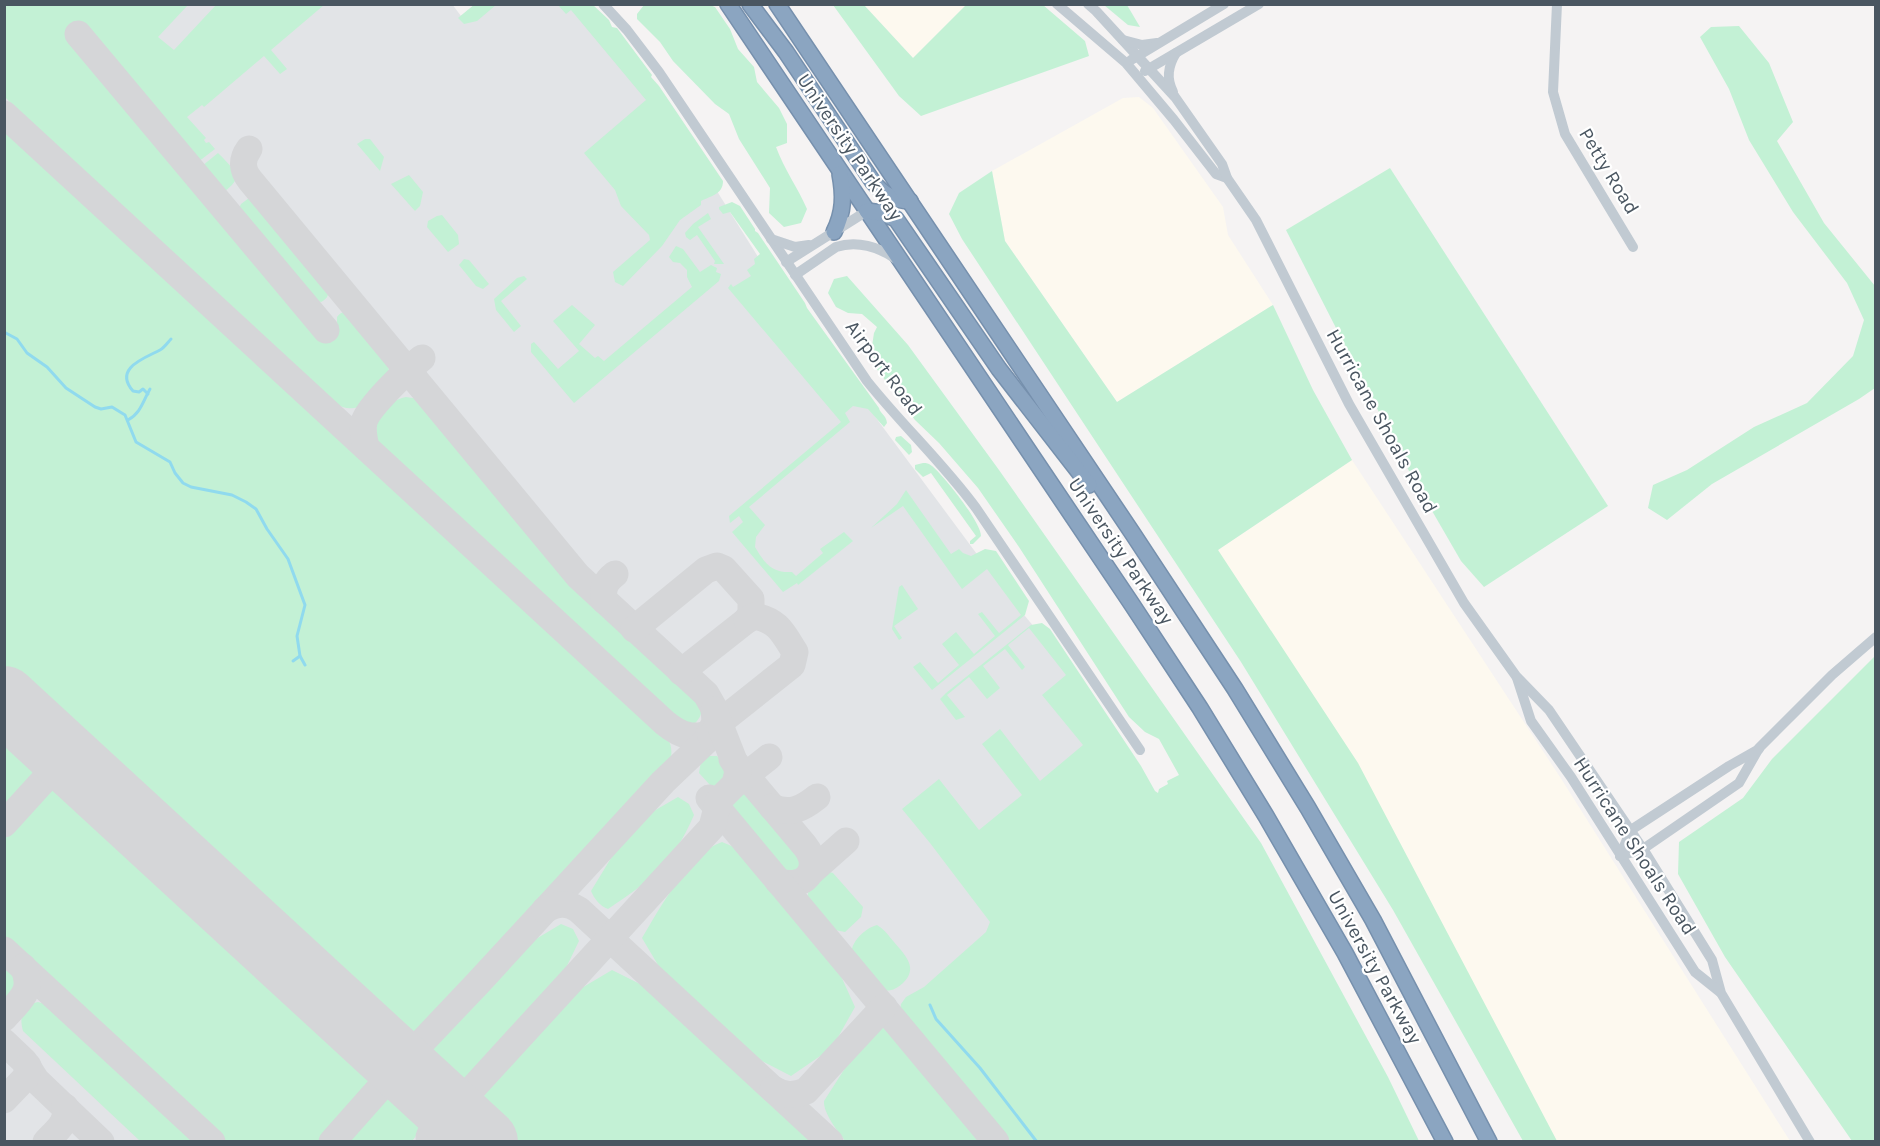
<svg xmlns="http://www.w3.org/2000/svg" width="1880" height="1146" viewBox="0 0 1880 1146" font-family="Karla,sans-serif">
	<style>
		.commercial { fill: #fdf9ef }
		.airport { fill: #e2e4e7 }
		.green { fill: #c3f1d5 }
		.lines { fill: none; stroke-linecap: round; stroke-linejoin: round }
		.stream { stroke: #90daee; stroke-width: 3 }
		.taxiway { stroke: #d5d6d8; stroke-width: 27 }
		.runway { stroke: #d5d6d8; stroke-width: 68 }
		.highway-casing { stroke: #7690ad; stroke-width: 18 }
		.minor { stroke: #c1cad2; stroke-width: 10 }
		.highway { stroke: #8ba5c1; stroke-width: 15 }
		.labels { text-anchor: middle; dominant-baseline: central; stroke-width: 4.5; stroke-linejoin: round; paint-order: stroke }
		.street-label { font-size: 20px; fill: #4a5661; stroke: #fff }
	</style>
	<rect width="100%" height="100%" fill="#f5f3f3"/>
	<!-- commercial -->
	<g class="commercial">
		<polygon points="864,5 966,5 913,58"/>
		<polygon points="1139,97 1153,108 1223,207 1228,235 1273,305 1117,402 1005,241 992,171 1123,98"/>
		<polygon points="1352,460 1560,777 1790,1141 1557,1141 1218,550"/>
	</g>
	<!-- airport -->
	<polygon class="airport" points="5,4 452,4 461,16 475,5 581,4 660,100 765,268 1005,592 1050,646 1347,1142 5,1142"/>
	<!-- green -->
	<g class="green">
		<polygon points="475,4 496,5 477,21 464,24 458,18"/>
		<path d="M6,5H188L158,37L174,50L216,5H324L271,50L287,69L280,74L264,56L204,107L202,105L187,117L206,138L204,140L206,143L209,142L215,149L198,162L87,31L69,37L136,118H140L150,134L200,192L214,183L202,166L218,153C248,182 236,180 211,203L320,335L333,325L337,327V317C340,313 343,311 349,313C357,315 363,325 368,332C374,338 382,346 386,353C396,371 380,391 367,401C350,416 336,405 322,394L40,134L5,97Z"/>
		<path d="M558,5H593L609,20L612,27L617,28L652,75L651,77L659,86L723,181C723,194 711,196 701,201V205L680,220L662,246L623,286L615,282L613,272L650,240L649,235L621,206L615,190L584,153L646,100L571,10L566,14Z"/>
		<path d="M710,5L715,7L730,29L738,49L754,67L757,82L779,108L787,124V143L776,147C784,169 798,188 807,209L801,223L784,227L769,213L770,188L739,139L729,114L715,104L673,61L660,42L637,19V14L644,5Z"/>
		<polygon points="833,5 864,5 913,58 966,5 1043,5 1085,41 1089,56 921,116 899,96"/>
		<polygon points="1104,5 1127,5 1140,27 1128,25"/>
		<polygon points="1739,26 1769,63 1793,122 1777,141 1824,223 1875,286 1875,388 1859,399 1712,484 1667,520 1648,508 1653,485 1687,470 1754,427 1807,403 1853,356 1864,320 1847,283 1793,212 1749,140 1729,89 1700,37 1711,27"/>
		<path d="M5,124L659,728C669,738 674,747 670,761L425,1026L414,1033L398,1032L5,669Z"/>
		<polygon points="365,139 370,139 384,157 380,171 357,144"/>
		<polygon points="1390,168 1608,506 1484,587 1461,561 1409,471 1286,230"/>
		<polygon points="992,171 1005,241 1117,402 1273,305 1313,390 1352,460 1218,550 1358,763 1557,1141 1523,1141 1393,910 1241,662 962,239 949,214 959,193"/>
		<polygon points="409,175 423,192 420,206 415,211 391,184"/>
		<path d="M249,198L257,199L260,202L324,277C329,286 332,297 321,302L313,299L238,210L241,204Z"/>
		<path d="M732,202L740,206L755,229V231L758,233L805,303L807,308L879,408C880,414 886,414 887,423L884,427L868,409L853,406L845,413L850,422L749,507L765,525L756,537L755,547C765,564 772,573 792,572L796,576L823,553L820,549L844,532L853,541L798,585L797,583L783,592L732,532L743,522L739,516L730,523L729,516L841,422L728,288L731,284L733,287L751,276L747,270L755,264L754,259L760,254L730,212L723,214L719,209V207Z"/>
		<polygon points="708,213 711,219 698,227 724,264 714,264 715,261 697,235 690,240 686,237 685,233 693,224"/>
		<polygon points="442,215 458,235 459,244 448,252 427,227 428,221 437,216"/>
		<polygon points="676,246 683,249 700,272 711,265 717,268 716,272 721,274 719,281 574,403 531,352 531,344 534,342 558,369 579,351 553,321 572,305 595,325 579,344 595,358 598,356 604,361 692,287 687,277 687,270 680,263 673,262 669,257"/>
		<polygon points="464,259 469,260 489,284 483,289 476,286 459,265"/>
		<polygon points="524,276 527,279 501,301 521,326 514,332 496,310 494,299 517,278"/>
		<polygon points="847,276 908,345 999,470 1261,843 1388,1077 1419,1141 1007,1141 900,1012 901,1004 906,997 924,987 986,932 990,922 930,843 902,809 939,779 979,830 1022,795 982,744 1000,729 1040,781 1083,745 1042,695 1066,675 1029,628 1008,645 1025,667 1022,670 1005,649 983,666 1000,688 987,699 969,677 947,695 965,717 956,720 940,699 946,693 1031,625 1042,623 1050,629 1141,766 1155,791 1158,793 1159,789 1168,784 1167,781 1179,775 1159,739 1145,732 1129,717 1019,547 978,488 939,443 915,420 876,368 872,346 874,333 877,327 862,314 848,313 836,307 828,293 834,279"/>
		<path d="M406,397L425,400L584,593L698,699C704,710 702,717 693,725L682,724L666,712L379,444C370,424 384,401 406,397Z"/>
		<polygon points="901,436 911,445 912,452 909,455 895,440 896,437"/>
		<path d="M923,463C927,463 928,463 932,466C944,476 981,522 981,536L973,544H970V541L976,536L931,473L923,477L915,469V465Z"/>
		<polygon points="906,490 951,554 959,549 963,553 971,556 985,549 996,551 1029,601 1025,615 932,690 913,667 920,662 938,683 959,665 942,644 956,632 974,654 995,636 978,614 982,612 999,633 1021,615 987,569 962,589 903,506 871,528 897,504"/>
		<polygon points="902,585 918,609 894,626 902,638 899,640 892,629 899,587"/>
		<polygon points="1875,656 1876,1141 1852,1141 1725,957 1678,874 1679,842 1743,798 1772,759"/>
		<polygon points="4,731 37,761 39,768 38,773 5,809"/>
		<path d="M709,756H717L728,768C725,780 723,788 710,785L699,773L701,761Z"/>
		<polygon points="53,786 64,787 367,1066 369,1078 365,1092 320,1141 226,1141 5,937 5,838"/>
		<path d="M739,793L749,794L804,860C804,869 801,876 790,876L783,872L735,814L731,806L732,799Z"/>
		<path d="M678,797L689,804L694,815C672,865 652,879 608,909C600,906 595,900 591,891L616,850L635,828L647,815Z"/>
		<path d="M722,842L741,850L835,963L855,1007L837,1039L829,1050L791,1076L758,1059L720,1027L661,970L642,938C659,910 690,852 722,842Z"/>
		<path d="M829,872L833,873L863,907L861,917L845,932L830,929L809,903C804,887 817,881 829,872Z"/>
		<path d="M561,924L573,929L579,941L564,972L472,1076C452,1086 446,1076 432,1063L433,1045L491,981L531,942Z"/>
		<path d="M877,925C884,929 889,936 894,942C905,955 919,968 903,983C896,989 891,992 881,990L852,956C849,943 865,928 877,925Z"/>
		<polygon points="4,963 13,972 17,984 12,995 5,999"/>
		<path d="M612,970L646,987L693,1027L816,1141H517C499,1125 475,1113 487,1086L580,989Z"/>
		<path d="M38,1002L52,1006L198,1141H140L23,1031C19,1017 22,1005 38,1002Z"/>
		<path d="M883,1021H884L984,1141L846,1142C838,1132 823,1113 824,1101L849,1062Z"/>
		<path d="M392,1098C414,1102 429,1122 412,1141H344L381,1101Z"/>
	</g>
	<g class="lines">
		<!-- stream -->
		<g class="stream">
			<polyline points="4,332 17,339 27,353 47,367 66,388 95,407 101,409 112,407 125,415 136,442 170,462 175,473 183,483 191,487 232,495 246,502 256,509 267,529 288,559 305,605 297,636 300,656 305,665"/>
			<path d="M148,394L143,389L139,392L133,391C113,368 145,358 160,350C164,348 168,342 171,339"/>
			<path d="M128,420C141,413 143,401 150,389"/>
			<polyline points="293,661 300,656"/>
			<polyline points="930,1005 936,1019 980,1068 1037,1142"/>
		</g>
		<!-- taxiway -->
		<g class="taxiway">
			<polyline points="78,34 326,330"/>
			<path d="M4,114L665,723C682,737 695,740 715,731"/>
			<path d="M249,149C241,160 242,170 250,180L578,576L706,694L714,708L715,722L706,741L663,782L478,983L422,1042C405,1053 391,1049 374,1041"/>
			<path d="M366,447C364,439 362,430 364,422C368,407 409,368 422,358"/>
			<path d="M605,601C601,589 606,581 615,574"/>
			<polyline points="634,629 706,570 717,566 724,569 751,599 751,613 747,620 681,672"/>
			<path d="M39,732C50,749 53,762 44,780"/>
			<path d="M711,736L724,719L792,665L795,652C783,633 778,620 754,616L747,620"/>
			<path d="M732,759L805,846C823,869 804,891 778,881"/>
			<polyline points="735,784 769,757"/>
			<polyline points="709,798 996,1142"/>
			<path d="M772,807C790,815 802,809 817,797"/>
			<path d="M4,824L44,780C60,769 74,772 91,780"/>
			<polyline points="811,872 846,841"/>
			<path d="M545,910C557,903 567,902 579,910L830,1142"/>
			<polyline points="4,950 212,1142"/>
			<path d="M4,1018C19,1001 35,991 23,967"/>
			<polyline points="4,1042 24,1061 36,1080 101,1142"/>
			<path d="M773,1089C784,1096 794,1096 806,1091L884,1007"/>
			<polyline points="4,1100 26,1077 28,1066"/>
			<path d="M480,1138C469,1121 462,1107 473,1088L712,827L719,800L735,784L738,771L714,710"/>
			<path d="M46,1142C55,1132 69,1122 65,1107"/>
			<path d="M332,1142L379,1089C398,1076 408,1082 427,1090C436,1110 439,1116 429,1137"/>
		</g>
		<!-- runway -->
		<polyline class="runway" points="4,700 484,1142"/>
		<!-- highway casing -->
		<g class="highway-casing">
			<g id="highway">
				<polyline points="728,4 1131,603 1200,708 1266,816 1345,953 1445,1142"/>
				<path d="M750,4L786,52L873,182C884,195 893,200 910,201"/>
				<polyline points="777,4 1133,534 1235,689 1308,808 1373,920 1489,1142"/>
				<polyline points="867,211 882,213 896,219 999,369 1089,485"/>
				<path d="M834,232C844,212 844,195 840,174"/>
			</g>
		</g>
		<!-- minor -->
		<g class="minor">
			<path d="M603,4L627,30L659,72L867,381C902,425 943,463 976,508L1140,750"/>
			<polyline points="1057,4 1126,63 1174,120 1216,174 1227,178"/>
			<polyline points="1088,4 1096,11 1175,97 1222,164 1227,178 1256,220 1349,404 1464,603 1516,676 1549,710 1643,849 1712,960 1721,993 1810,1142"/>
			<polyline points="1557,4 1553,92 1565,134 1633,247"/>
			<polyline points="1123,40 1142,45 1157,43"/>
			<polyline points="1131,60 1224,4"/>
			<polyline points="1145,71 1259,4"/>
			<path d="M1173,92C1166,78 1168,66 1176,53"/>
			<polyline points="771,239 795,247 809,245"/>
			<polyline points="786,262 867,211"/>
			<path d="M795,275L836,247C857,240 879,247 896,259"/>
			<polyline points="1517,678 1531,721 1571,777 1695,972 1720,992"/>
			<polyline points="1620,856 1643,849 1739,783 1759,748 1832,675 1876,637"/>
			<polyline points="1620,856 1631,830 1729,766 1759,749"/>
		</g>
		<!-- highway -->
		<use href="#highway" class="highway"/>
	</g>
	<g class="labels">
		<!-- street labels -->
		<g class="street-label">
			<text transform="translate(850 147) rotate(56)">University Parkway</text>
			<text transform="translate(1609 171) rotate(59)">Petty Road</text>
			<text transform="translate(884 368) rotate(53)">Airport Road</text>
			<text transform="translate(1382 421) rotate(61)">Hurricane Shoals Road</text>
			<text transform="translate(1121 551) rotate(56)">University Parkway</text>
			<text transform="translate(1635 846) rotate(57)">Hurricane Shoals Road</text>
			<text transform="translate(1375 967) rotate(61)">University Parkway</text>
		</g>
	</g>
	<!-- border -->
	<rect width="1880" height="1146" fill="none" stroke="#4a5661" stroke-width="12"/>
</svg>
